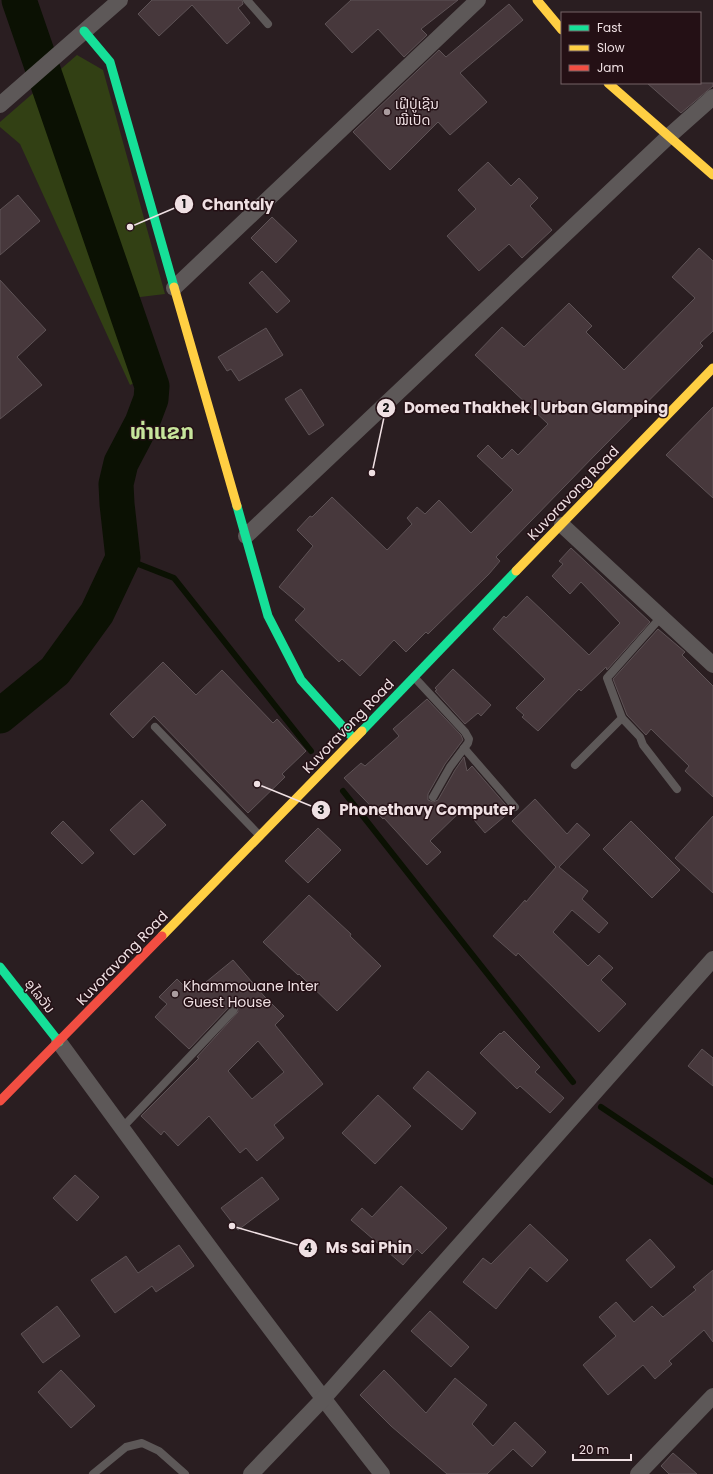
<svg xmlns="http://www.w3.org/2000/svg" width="713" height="1474" viewBox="0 0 713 1474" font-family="Poppins,'Noto Sans Lao',sans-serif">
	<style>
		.green { fill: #324014 }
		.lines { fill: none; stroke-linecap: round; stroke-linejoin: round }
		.stream { stroke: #0b1103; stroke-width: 6 }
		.river { stroke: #0b1103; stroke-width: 35 }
		.building { fill: #47383c; stroke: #5e5356; fill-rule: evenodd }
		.lane { stroke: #5d5858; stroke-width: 8 }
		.street { stroke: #5d5858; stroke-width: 16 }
		.fast { stroke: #16e098; stroke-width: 9 }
		.slow { stroke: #ffcf43; stroke-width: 9 }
		.jam { stroke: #f24e42; stroke-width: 9 }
		.poi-dot { fill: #aa9c9f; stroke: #241015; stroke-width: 1.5 }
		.labels { text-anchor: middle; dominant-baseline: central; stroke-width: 3; stroke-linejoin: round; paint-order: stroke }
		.poi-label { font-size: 14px; fill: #efe0e3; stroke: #241015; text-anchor: start }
		.street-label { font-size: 14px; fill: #efe0e3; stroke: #241015 }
		.town-label { font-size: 22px; font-weight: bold; fill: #c7e59c; stroke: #241015 }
		.leader { fill: none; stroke: #efe0e3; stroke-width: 1.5 }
		.callout-dot { fill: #efe0e3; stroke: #241015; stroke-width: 1.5 }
		.mark-label { font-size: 12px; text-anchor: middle; font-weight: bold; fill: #111 }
		.callout-label { font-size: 15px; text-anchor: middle; font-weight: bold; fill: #efe0e3; stroke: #241015; stroke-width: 3; stroke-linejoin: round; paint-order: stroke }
	</style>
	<rect width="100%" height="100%" fill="#2a1e21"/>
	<!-- green -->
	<polygon class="green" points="77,55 103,70 165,294 132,298 116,239 84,214 143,379 130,385 20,144 0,127 0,122"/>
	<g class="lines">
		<!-- stream -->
		<g class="stream">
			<polyline points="123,558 174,578 311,751"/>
			<polyline points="343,791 573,1082"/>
			<polyline points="601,1107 713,1182"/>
		</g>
		<!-- river -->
		<polyline class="river" points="0,716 55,671 97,613 123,558 117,504 116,484 121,463 142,423 151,399 152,386 19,0"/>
	</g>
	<!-- building -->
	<g class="building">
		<polygon points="152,0 242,0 243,4 238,8 250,23 227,44 192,5 159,36 138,14"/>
		<polygon points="351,0 458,0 421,29 427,35 404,57 378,29 352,53 325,24"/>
		<polygon points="509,4 523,20 460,73 487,102 450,135 438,122 390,170 353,132 439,50 446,57"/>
		<polygon points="647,83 713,83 713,86 681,113"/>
		<polygon points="488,162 511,186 519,178 538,198 530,206 552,230 522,258 509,244 479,271 447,236 476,209 458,190"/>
		<polygon points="18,195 40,221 0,255 0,210"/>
		<polygon points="272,217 297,241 276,263 251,238"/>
		<polygon points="699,248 713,261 713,331 700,343 703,346 597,453 496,557 500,561 489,574 428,634 426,632 406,652 394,640 360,676 342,659 339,662 295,620 305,609 279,587 313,546 297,530 310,516 312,517 332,497 387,550 412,524 407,518 417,507 425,514 439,500 471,533 513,490 477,456 488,445 502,459 512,449 518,455 548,424 475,355 502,327 524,347 569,303 592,326 586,332 624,370 695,298 672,277"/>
		<polygon points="262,271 290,301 277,313 249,283"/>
		<polygon points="0,280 46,330 17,357 42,385 0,419"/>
		<polygon points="266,328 283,355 239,381 231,369 227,371 218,357"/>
		<polygon points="301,389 324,425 309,435 285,399"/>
		<polygon points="713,407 713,498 666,455"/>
		<polygon points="571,548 650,622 607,670 606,667 581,691 579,689 538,731 522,717 524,715 516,708 545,679 493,629 504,616 506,618 527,596 589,655 620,623 581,582 570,594 552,576 563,564 559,561"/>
		<polygon points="658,629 685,652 682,655 713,686 713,797 685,771 689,766 651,729 646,735 627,715 613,679"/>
		<polygon points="163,662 196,695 222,670 273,723 277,719 306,751 282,774 285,777 248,813 154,716 133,738 110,714"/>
		<polygon points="453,669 491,705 481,716 478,713 465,724 435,691 437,690 435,688"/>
		<polygon points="427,699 461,735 463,740 445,764 428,794 428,800 433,802 438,800 455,770 464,757 467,771 472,766 511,811 485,833 464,808 430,841 441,852 427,865 384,818 383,819 344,778 361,763 365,766 399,736 393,729"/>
		<polygon points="535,799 567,834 577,823 590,835 559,867 588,891 582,899 608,923 599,933 572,910 553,932 588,966 599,955 613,968 601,980 626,1004 599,1032 518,953 516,956 493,936 525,900 526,902 556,867 512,821"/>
		<polygon points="142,800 166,825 134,855 110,830"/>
		<polygon points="713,816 713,893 675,858"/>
		<polygon points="63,821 94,853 82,864 51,833"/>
		<polygon points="631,821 680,870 652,898 603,849"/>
		<polygon points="318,828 341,850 308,883 285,861"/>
		<polygon points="309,895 351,934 350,936 381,966 337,1011 299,974 298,975 263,942"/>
		<path d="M233,960L264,996L284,1016L275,1025L323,1084L274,1125L284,1138L257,1161L246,1148L240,1153L209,1116L178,1146L164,1131L161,1135L141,1116L199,1058L197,1057L238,1012L237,1007L235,1006L229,1007L189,1049L155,1017L167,1004L159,997L177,979L184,986L191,979L200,987ZM258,1041L284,1072L252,1099L228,1071Z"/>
		<polygon points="504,1031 540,1067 535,1072 564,1098 550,1113 520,1086 517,1089 480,1053 500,1033 501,1034"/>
		<polygon points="702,1049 713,1058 713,1086 688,1066"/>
		<polygon points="428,1071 476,1113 462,1130 413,1088"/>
		<polygon points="378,1095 411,1126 375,1164 342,1133"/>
		<polygon points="75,1175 99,1197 77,1221 53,1198"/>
		<polygon points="262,1177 279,1199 238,1230 221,1208"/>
		<polygon points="401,1186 447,1228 422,1254 417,1249 403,1265 351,1220 362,1208 372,1217"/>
		<polygon points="530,1224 568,1260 547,1282 530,1267 496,1309 463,1282 483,1258 491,1264"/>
		<polygon points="650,1239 675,1267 651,1288 626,1260"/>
		<polygon points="179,1245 194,1266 156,1292 152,1286 115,1313 91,1280 126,1256 138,1273"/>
		<polygon points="713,1270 713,1342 704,1330 669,1361 672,1364 655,1379 643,1365 608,1395 583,1365 616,1336 599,1317 616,1302 634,1322 652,1306 663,1317 696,1290 693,1287"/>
		<polygon points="57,1306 80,1336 43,1363 21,1334"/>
		<polygon points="430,1311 469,1347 451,1367 411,1331"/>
		<polygon points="61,1370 95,1406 71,1428 38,1392"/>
		<polygon points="384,1370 426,1413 455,1378 487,1405 472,1424 493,1446 515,1422 546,1452 532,1467 513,1449 487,1474 447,1474 391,1426 360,1395"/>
		<polygon points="673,1453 697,1474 669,1474 661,1466"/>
	</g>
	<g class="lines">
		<!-- lane -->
		<g class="lane">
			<polyline points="247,0 268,24"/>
			<polyline points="414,677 465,732 469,739 468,743 450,767 433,797"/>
			<polyline points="622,718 640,737 643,745 677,789"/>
			<polyline points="155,727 260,836"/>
			<polyline points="464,748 515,807"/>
			<polyline points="575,765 622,718 607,678 661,617"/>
			<polyline points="122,1128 233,1011"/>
			<polyline points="93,1474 126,1447 142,1443 159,1451 185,1474"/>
		</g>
		<!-- street -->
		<g class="street">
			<polyline points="0,105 120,0"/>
			<polyline points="174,288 478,0"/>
			<polyline points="562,525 713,665"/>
			<polyline points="246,536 668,137 713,97"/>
			<path d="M59,1042C165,1187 271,1333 382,1474"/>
			<polyline points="251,1474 323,1399 713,959"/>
			<polyline points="638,1474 713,1396"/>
		</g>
		<!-- fast -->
		<g class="fast">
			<polyline points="84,31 110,62 174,287"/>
			<polyline points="237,506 268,616 301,680 354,739"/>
			<polyline points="362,731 516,571"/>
			<polyline points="0,967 59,1042"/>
		</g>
		<!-- slow -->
		<g class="slow">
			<polyline points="537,0 562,30"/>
			<polyline points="608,83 713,175"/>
			<polyline points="174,287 237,506"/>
			<polyline points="516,571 713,368"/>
			<polyline points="162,936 362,731"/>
		</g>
		<!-- jam -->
		<polyline class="jam" points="0,1101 162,936"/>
	</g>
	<!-- markers -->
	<g class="poi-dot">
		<circle cx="387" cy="112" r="4"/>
		<circle cx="175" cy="994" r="4"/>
	</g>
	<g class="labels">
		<!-- poi labels -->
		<g class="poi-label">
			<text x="395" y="104">ເຝີປູ່ເຊີນ<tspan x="395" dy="16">ໝີ່ເປັດ</tspan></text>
			<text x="183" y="986">Khammouane Inter<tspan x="183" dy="16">Guest House</tspan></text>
		</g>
		<!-- street labels -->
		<g class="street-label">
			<text transform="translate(573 493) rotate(-46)">Kuvoravong Road</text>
			<text transform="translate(348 726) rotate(-46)">Kuvoravong Road</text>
			<text transform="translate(122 958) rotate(-46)">Kuvoravong Road</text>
			<text transform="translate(40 996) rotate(52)">ອຸໄລວັນ</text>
		</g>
		<!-- town labels -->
		<g class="town-label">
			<text x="162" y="431">ທ່າແຂກ</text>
		</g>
	</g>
	<!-- callouts -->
	<path class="leader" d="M130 227L184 204M372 473L386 408M257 784L321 810M232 1226L308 1248"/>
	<g class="callout-dot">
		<circle cx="130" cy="227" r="4"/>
		<circle cx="372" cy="473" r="4"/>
		<circle cx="257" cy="784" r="4"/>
		<circle cx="232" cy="1226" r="4"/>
		<circle cx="184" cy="204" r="10"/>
		<circle cx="386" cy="408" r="10"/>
		<circle cx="321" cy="810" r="10"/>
		<circle cx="308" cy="1248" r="10"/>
	</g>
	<g class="mark-label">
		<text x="184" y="208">1</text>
		<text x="386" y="412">2</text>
		<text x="321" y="814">3</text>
		<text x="308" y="1252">4</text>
	</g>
	<g class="callout-label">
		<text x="238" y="210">Chantaly</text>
		<text x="536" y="413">Domea Thakhek | Urban Glamping</text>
		<text x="427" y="815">Phonethavy Computer</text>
		<text x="369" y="1253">Ms Sai Phin</text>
	</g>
	<!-- legend -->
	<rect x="561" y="12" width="140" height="72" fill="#241015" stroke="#756367"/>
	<rect x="569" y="25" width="20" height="6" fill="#16e098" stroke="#756367"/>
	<text x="597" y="32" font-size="12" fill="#efe0e3">Fast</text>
	<rect x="569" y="45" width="20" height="6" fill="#ffcf43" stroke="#756367"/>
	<text x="597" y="52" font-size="12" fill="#efe0e3">Slow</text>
	<rect x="569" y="65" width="20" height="6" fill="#f24e42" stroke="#756367"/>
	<text x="597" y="72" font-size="12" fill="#efe0e3">Jam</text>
	<!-- scale -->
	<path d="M573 1454v6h58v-6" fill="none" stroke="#efe0e3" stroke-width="2"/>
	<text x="579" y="1454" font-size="12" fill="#efe0e3" stroke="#241015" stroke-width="3" paint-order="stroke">20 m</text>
</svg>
